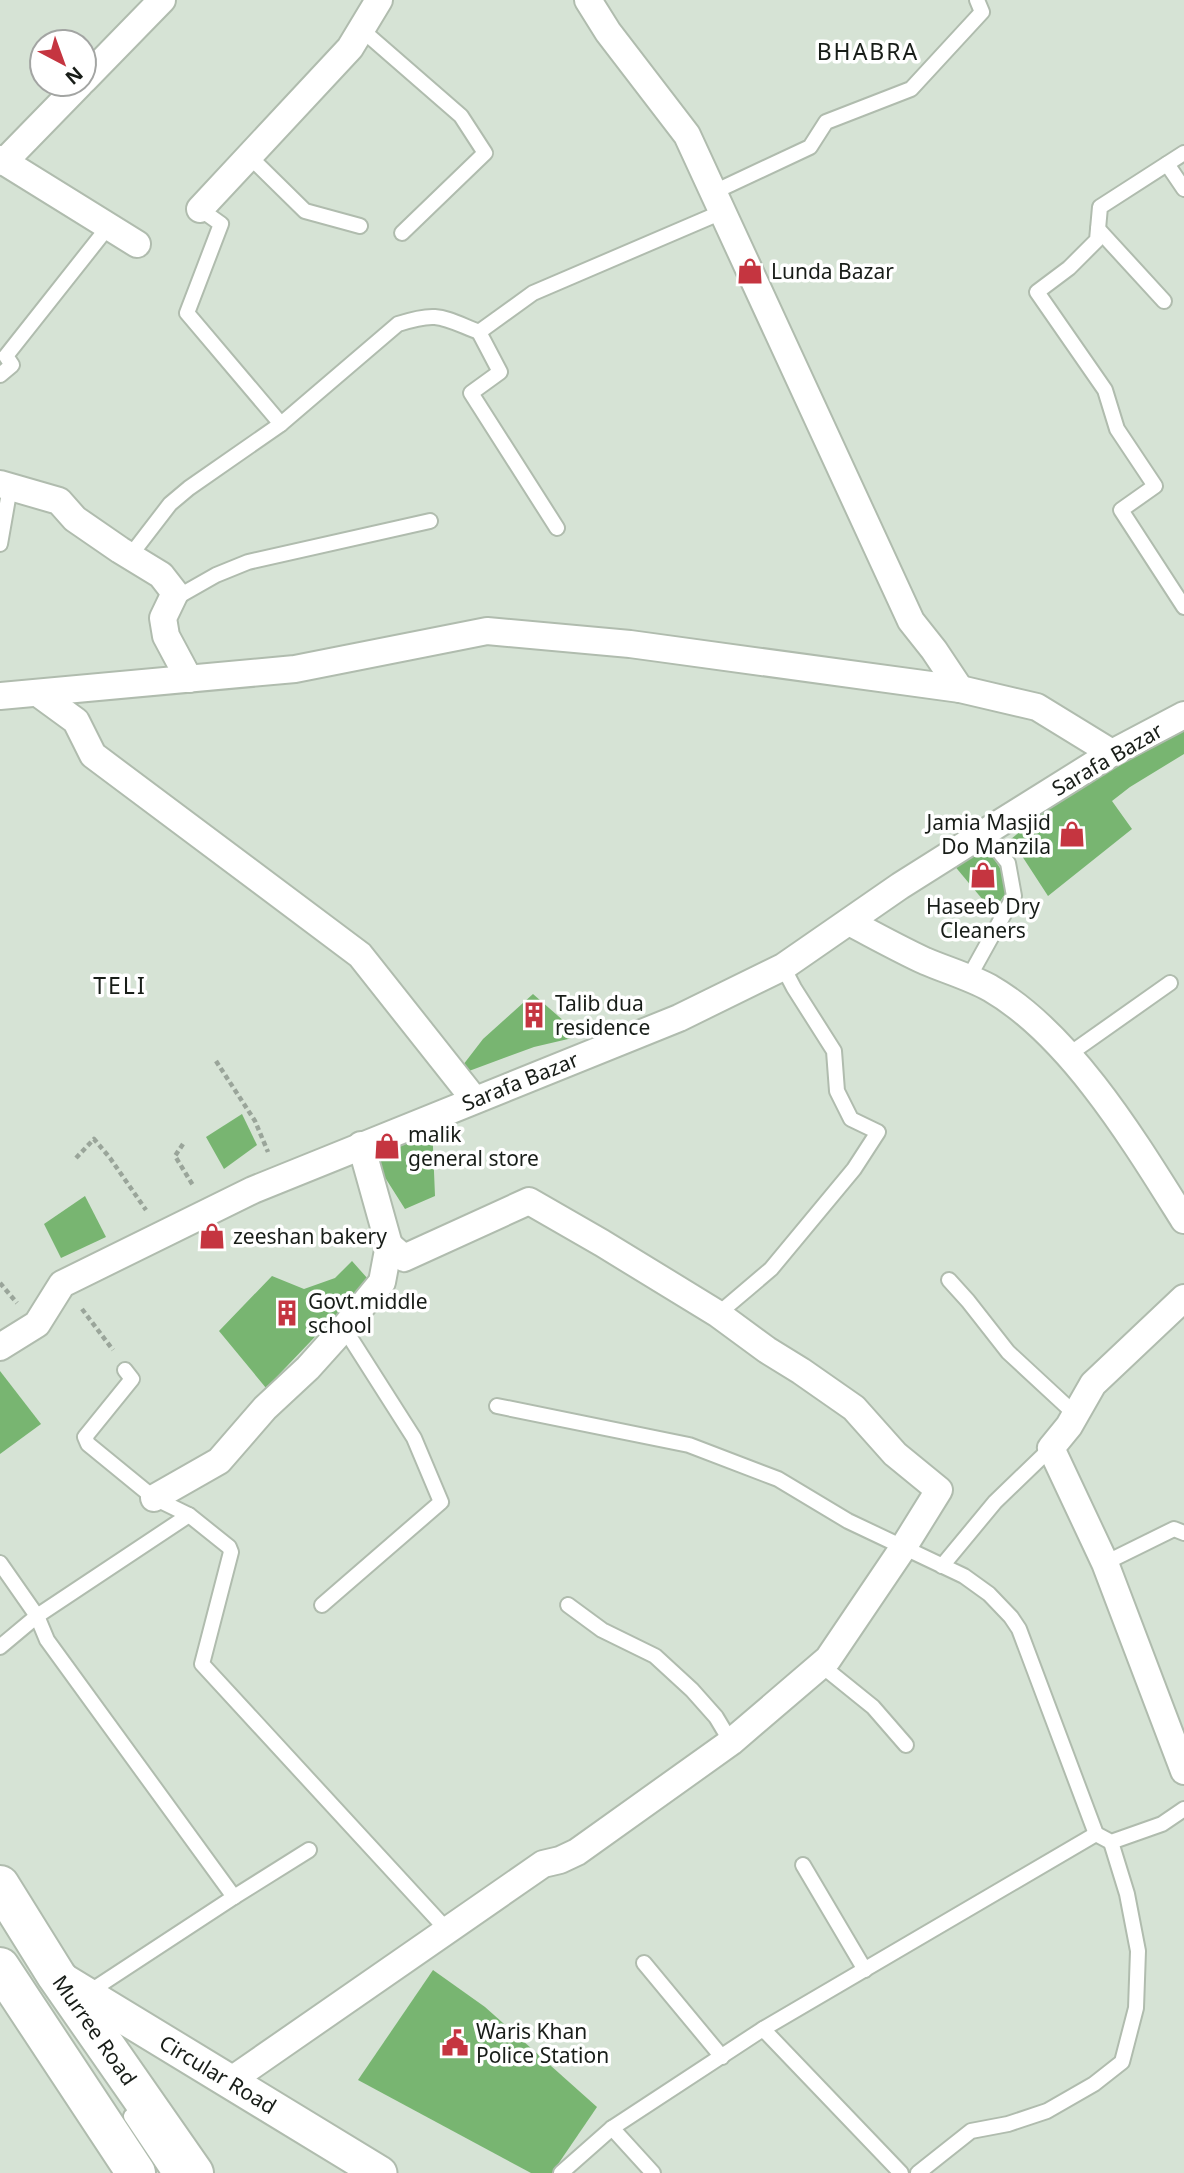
<svg xmlns="http://www.w3.org/2000/svg" width="1184" height="2173" viewBox="0 0 1184 2173" font-family="'Noto Sans',sans-serif">
	<style>
		.building { fill: #78b571 }
		.lines { fill: none; stroke-linecap: round; stroke-linejoin: round }
		.service-casing { stroke: #b0bcae; stroke-width: 18 }
		.minor-casing { stroke: #b0bcae; stroke-width: 30 }
		.tertiary-casing { stroke: #b0bcae; stroke-width: 37 }
		.primary-casing { stroke: #b0bcae; stroke-width: 42 }
		.path { stroke: #9aa59a; stroke-width: 4.5; stroke-dasharray: 5 3.5; stroke-linecap: butt }
		.service { stroke: #fff; stroke-width: 14 }
		.minor { stroke: #fff; stroke-width: 26 }
		.tertiary { stroke: #fff; stroke-width: 33 }
		.primary { stroke: #fff; stroke-width: 38 }
		.labels { text-anchor: middle; dominant-baseline: central; stroke-width: 7; stroke-linejoin: round; paint-order: stroke }
		.poi-label { font-size: 21px; fill: #181d18; stroke: #fff; text-anchor: start }
		.street-label { font-size: 21px; fill: #181d18; stroke: #fff }
		.neighbourhood-label { font-size: 23px; letter-spacing: 2px; fill: #181d18; stroke: #fff }
	</style>
	<rect width="100%" height="100%" fill="#d6e3d5"/>
	<!-- building -->
	<g class="building">
		<polygon points="1184,720 1184,754 1130,787 1112,801 1132,829 1048,896 1011,839 1091,774"/>
		<polygon points="989,851 1011,885 993,912 953,864"/>
		<polygon points="533,994 581,1036 534,1047 469,1071 463,1065 483,1039"/>
		<polygon points="242,1114 257,1145 224,1169 206,1137"/>
		<polygon points="432,1123 435,1196 405,1209 386,1179 377,1172 373,1154"/>
		<polygon points="85,1196 106,1237 61,1258 44,1224"/>
		<polygon points="352,1261 368,1279 355,1295 266,1388 219,1331 272,1276 304,1289 335,1278"/>
		<polygon points="0,1371 41,1424 0,1454"/>
		<polygon points="433,1970 485,2007 597,2107 552,2173 531,2173 358,2080"/>
	</g>
	<g class="lines">
		<!-- service casing -->
		<g class="service-casing">
			<g id="service">
				<polyline points="361,29 461,116 485,153 402,233"/>
				<polyline points="1184,153 1100,207 1097,240 1069,268 1037,292 1105,390 1117,429 1155,486 1121,510 1184,607"/>
				<polyline points="249,156 305,211 360,226"/>
				<polyline points="1167,164 1184,189"/>
				<polyline points="714,192 810,147 826,122 911,89 982,12 977,0"/>
				<polyline points="200,209 221,224 187,313 281,424"/>
				<polyline points="1098,229 1164,301"/>
				<polyline points="479,332 500,372 471,393 557,528"/>
				<polyline points="0,375 12,365 6,356 108,227"/>
				<polyline points="0,544 10,487"/>
				<path d="M130,556L170,504L189,488L281,424L398,324C438,311 441,317 479,332L533,293L722,212"/>
				<polyline points="172,600 216,575 248,562 430,521"/>
				<polyline points="968,979 1014,896 1008,863 984,833"/>
				<polyline points="1068,1055 1170,983"/>
				<polyline points="949,1280 968,1301 1008,1352 1075,1414"/>
				<polyline points="718,1314 771,1269 854,1169 878,1132 851,1119 837,1091 834,1051 794,988 783,967"/>
				<polyline points="125,1370 132,1379 85,1437 88,1444 154,1498 189,1515 229,1547 231,1552 202,1664 447,1930"/>
				<polyline points="497,1406 689,1445 778,1479 848,1521 964,1576 989,1594 1011,1617 1019,1629 1096,1834 1111,1842 1162,1824 1184,1809"/>
				<polyline points="0,1563 37,1616 47,1640 234,1897"/>
				<polyline points="1105,1563 1174,1529 1184,1533"/>
				<polyline points="942,1566 995,1502 1051,1448"/>
				<polyline points="322,1605 441,1502 414,1438 344,1328"/>
				<polyline points="568,1605 602,1630 655,1656 692,1690 716,1717 731,1742"/>
				<polyline points="0,1647 37,1616 189,1515"/>
				<polyline points="821,1665 873,1707 906,1745"/>
				<polyline points="803,1865 865,1970"/>
				<polyline points="644,1963 722,2057"/>
				<polyline points="86,1994 234,1897 309,1850"/>
				<polyline points="763,2029 901,2173"/>
				<polyline points="131,2116 169,2173"/>
				<polyline points="612,2128 653,2173"/>
				<polyline points="561,2173 612,2128 763,2029 1096,1834"/>
				<polyline points="918,2173 971,2131 1008,2124 1047,2111 1094,2084 1122,2062 1136,2008 1138,1951 1127,1894 1111,1842"/>
			</g>
		</g>
		<!-- minor casing -->
		<g class="minor-casing">
			<g id="minor">
				<polyline points="588,0 608,32 687,135 911,621 934,650 960,689"/>
				<polyline points="84,80 162,0"/>
				<polyline points="0,159 137,244"/>
				<polyline points="4,162 80,84"/>
				<polyline points="200,209 350,48 379,0"/>
				<polyline points="0,484 59,501 75,519 120,550 161,575 175,593 163,618 166,636 189,679"/>
				<polyline points="39,694 76,721 93,755 360,955 474,1099"/>
				<polyline points="0,696 295,669 487,631 630,644 960,689 1037,707 1112,753"/>
				<path d="M849,922C874,935 899,949 925,961C946,970 970,977 990,988C1071,1035 1135,1142 1184,1220"/>
				<polyline points="1184,1298 1093,1384 1069,1426 1051,1448 1105,1563 1184,1771"/>
				<polyline points="0,1347 37,1324 62,1284 253,1190 679,1018 783,967 900,886 984,833 1112,753 1184,715"/>
				<polyline points="154,1498 219,1461 265,1408 308,1368 344,1328 382,1282 389,1245 361,1145"/>
				<polyline points="230,2081 543,1864 560,1860 577,1852 731,1742 828,1659 903,1548 939,1490 895,1454 854,1408 801,1371 767,1350 718,1314 602,1243 529,1201 404,1258 389,1245"/>
			</g>
		</g>
		<!-- tertiary casing -->
		<g class="tertiary-casing">
			<polyline id="tertiary" points="58,1977 380,2173"/>
		</g>
		<!-- primary casing -->
		<g class="primary-casing">
			<g id="primary">
				<polyline points="0,1885 56,1975 194,2173"/>
				<polyline points="0,1967 136,2173"/>
			</g>
		</g>
		<!-- path -->
		<g class="path">
			<polyline points="216,1061 255,1121 268,1152"/>
			<polyline points="183,1144 175,1156 194,1187"/>
			<polyline points="76,1158 94,1139 110,1158 146,1210"/>
			<polyline points="0,1283 17,1303"/>
			<polyline points="82,1309 113,1350"/>
		</g>
		<!-- service -->
		<use href="#service" class="service"/>
		<!-- minor -->
		<use href="#minor" class="minor"/>
		<!-- tertiary -->
		<use href="#tertiary" class="tertiary"/>
		<!-- primary -->
		<use href="#primary" class="primary"/>
	</g>
	<!-- icons -->
	<defs>
		<g id="shop-bare" transform="scale(2.1)"><path d="M-5-2.5h2.3a2.7 3.5 0 0 1 5.4 0H5L5.5 6h-11ZM-1.5-2.5h3a1.5 2.3 0 0 0-3 0Z" fill="#c53540" stroke="#fff" stroke-width="2.5" paint-order="stroke"/></g>
		<g id="building-bare" transform="scale(2.1)"><path d="M-4-6H4V6H1V3H-1V6H-4ZM-2.5-4.3h1.7v1.8h-1.7ZM.8-4.3h1.7v1.8H.8ZM-2.5-1h1.7V.8h-1.7ZM.8-1h1.7V.8H.8Z" fill="#c53540" stroke="#fff" stroke-width="2.5" paint-order="stroke"/></g>
		<g id="civic-bare" transform="scale(2.1)"><path d="M-.6-6.5H3V-4.5H.6V-3L4-1V1h2V6H-6V1h2V-1L-.6-3ZM-1.2 2.5V6h2.4V2.5Z" fill="#c53540" stroke="#fff" stroke-width="2.5" paint-order="stroke"/></g>
	</defs>
	<g fill-rule="evenodd">
		<use href="#shop-bare" x="750" y="271"/>
		<use href="#shop-bare" x="1072" y="834"/>
		<use href="#shop-bare" x="983" y="875"/>
		<use href="#building-bare" x="534" y="1015"/>
		<use href="#shop-bare" x="387" y="1146"/>
		<use href="#shop-bare" x="212" y="1236"/>
		<use href="#building-bare" x="287" y="1313"/>
		<use href="#civic-bare" x="455" y="2043"/>
	</g>
	<g class="labels">
		<!-- poi labels -->
		<g class="poi-label">
			<text x="771" y="271">Lunda Bazar</text>
			<text x="1051" y="822" text-anchor="end">Jamia Masjid<tspan x="1051" dy="24">Do Manzila</tspan></text>
			<text x="983" y="906" text-anchor="middle">Haseeb Dry<tspan x="983" dy="24">Cleaners</tspan></text>
			<text x="555" y="1003">Talib dua<tspan x="555" dy="24">residence</tspan></text>
			<text x="408" y="1134">malik<tspan x="408" dy="24">general store</tspan></text>
			<text x="233" y="1236">zeeshan bakery</text>
			<text x="308" y="1301">Govt.middle<tspan x="308" dy="24">school</tspan></text>
			<text x="476" y="2031">Waris Khan<tspan x="476" dy="24">Police Station</tspan></text>
		</g>
		<!-- street labels -->
		<g class="street-label">
			<text transform="translate(1107 759) rotate(-30)">Sarafa Bazar</text>
			<text transform="translate(520 1081) rotate(-22)">Sarafa Bazar</text>
			<text transform="translate(95 2030) rotate(55)">Murree Road</text>
			<text transform="translate(218 2074) rotate(31)">Circular Road</text>
		</g>
		<!-- neighbourhood labels -->
		<g class="neighbourhood-label">
			<text x="868" y="51">BHABRA</text>
			<text x="120" y="985">TELI</text>
		</g>
	</g>
	<!-- north arrow -->
	<g transform="translate(63 63) rotate(139)"><circle r="33" fill="#ffffff" stroke="#a3a5a3" stroke-width="2"/>
	<path d="M0-5L12 26L0 18L-12 26Z" fill="#c53540"/>
	<text y="-10" font-size="19" font-weight="bold" text-anchor="middle" fill="#181d18">N</text>
	</g>
</svg>
